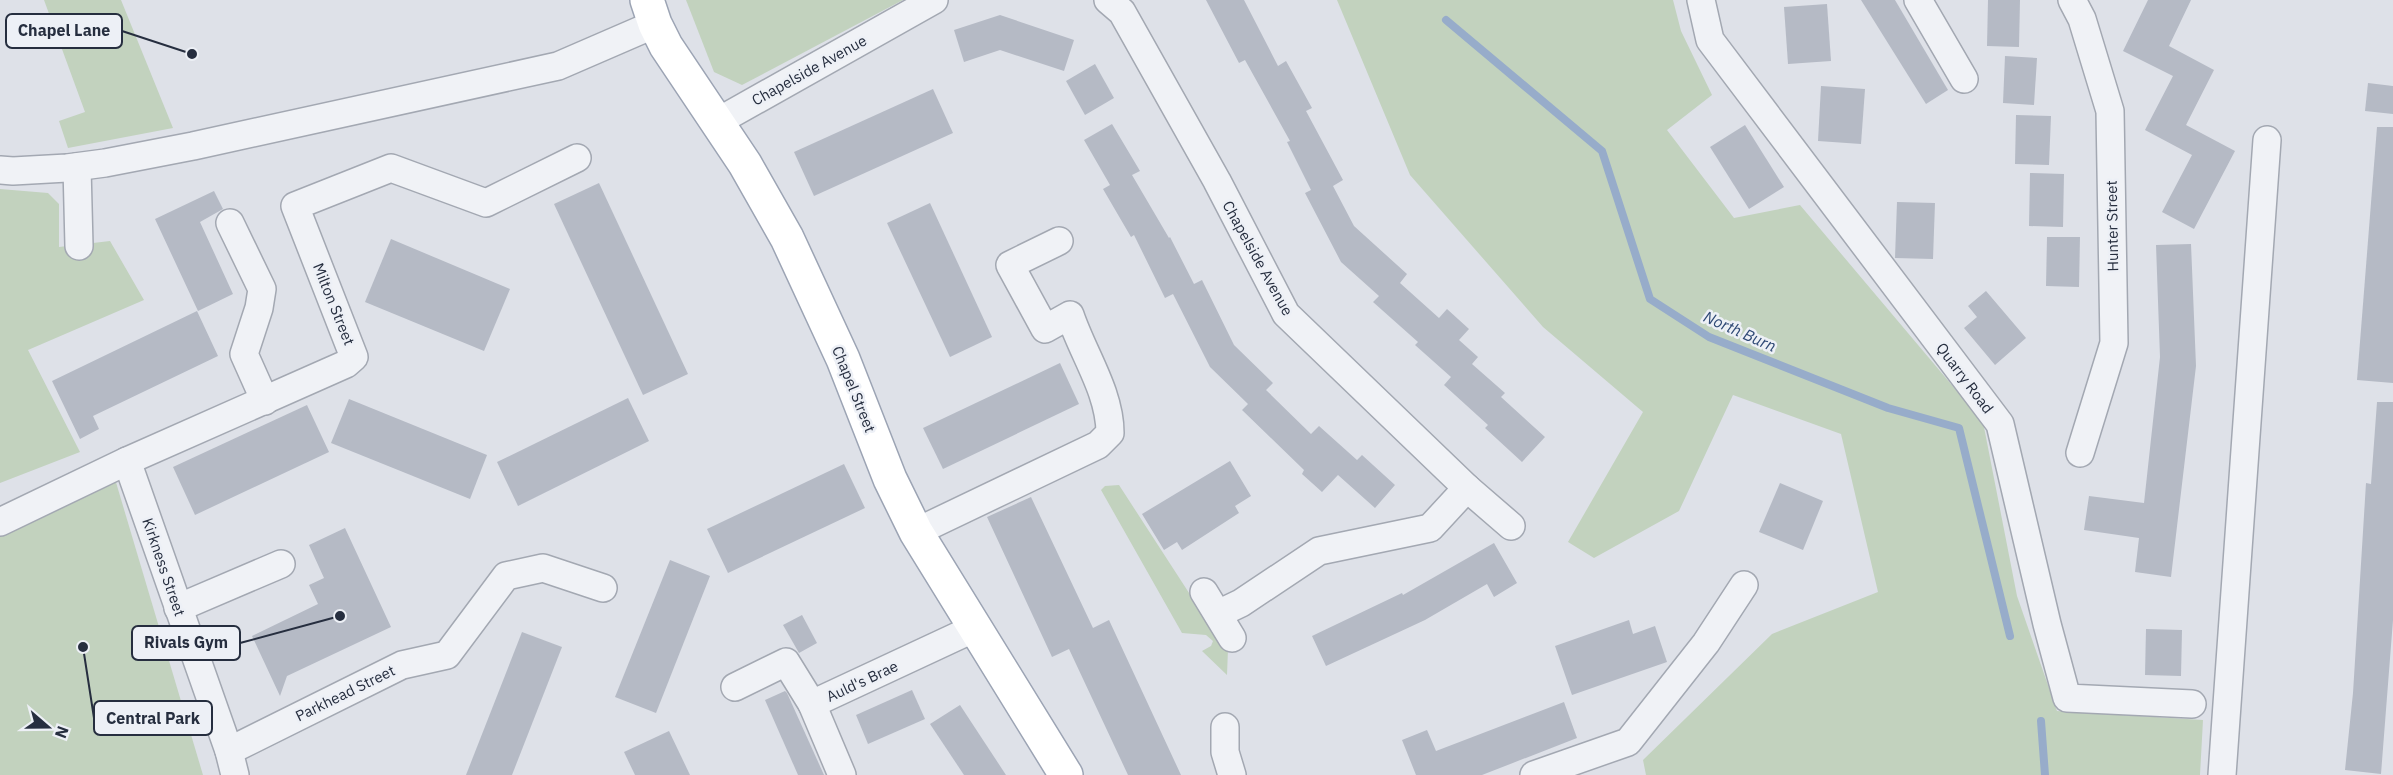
<svg xmlns="http://www.w3.org/2000/svg" width="2393" height="775" viewBox="0 0 2393 775" font-family="'IBM Plex Sans',sans-serif">
	<style>
		.green { fill: #c2d2be }
		.lines { fill: none; stroke-linecap: round; stroke-linejoin: round }
		.stream { stroke: #97acca; stroke-width: 8 }
		.building { fill: #b5bac5 }
		.minor-casing { stroke: #a3a8b2; stroke-width: 30 }
		.major-casing { stroke: #9ca4b4; stroke-width: 36 }
		.minor { stroke: #f0f2f6; stroke-width: 27 }
		.major { stroke: #fff; stroke-width: 33 }
		.labels { text-anchor: middle; dominant-baseline: central; stroke-width: 5; stroke-linejoin: round; paint-order: stroke }
		.street-label { font-size: 15px; fill: #262e3f; stroke: #edf0f6 }
		.water-label { font-size: 16px; font-style: italic; fill: #2f4975; stroke: #edf0f6 }
		.leader { fill: none; stroke: #262e3f; stroke-width: 2 }
		.callout-dot { fill: #262e3f; stroke: #edf0f6; stroke-width: 2 }
		.callout { fill: #edf0f6; stroke: #262e3f; stroke-width: 2 }
		.callout-label { font-size: 16px; text-anchor: middle; font-weight: bold; fill: #262e3f }
	</style>
	<rect width="100%" height="100%" fill="#dee1e8"/>
	<!-- green -->
	<g class="green">
		<polygon points="44,0 121,0 173,128 68,148 59,121 85,112"/>
		<polygon points="686,0 903,0 742,85 714,72"/>
		<polygon points="1337,0 1673,0 1681,31 1712,95 1667,130 1734,218 1800,205 1983,422 2017,596 2057,711 2203,720 2200,775 1646,775 1643,760 1772,634 1878,592 1841,434 1733,395 1679,511 1594,558 1568,542 1643,412 1543,327 1410,175"/>
		<polygon points="0,189 48,193 59,204 59,247 110,241 144,300 28,350 80,452 0,483"/>
		<polygon points="115,479 203,775 0,775 0,530"/>
		<polygon points="1119,485 1215,633 1228,649 1227,675 1202,651 1211,646 1213,641 1206,635 1182,633 1101,490 1105,486"/>
	</g>
	<g class="lines">
		<!-- stream -->
		<g class="stream">
			<polyline points="1446,20 1602,151 1650,299 1709,337 1888,408 1959,428 2010,636"/>
			<polyline points="2041,721 2045,775"/>
		</g>
	</g>
	<!-- building -->
	<g class="building">
		<polygon points="1206,0 1244,0 1278,66 1286,61 1312,108 1306,111 1343,180 1333,186 1354,226 1407,274 1400,283 1439,318 1447,309 1469,329 1459,340 1478,357 1472,364 1505,393 1501,397 1545,437 1522,462 1485,428 1488,425 1444,385 1451,377 1415,345 1418,342 1373,302 1379,296 1341,262 1305,193 1311,190 1287,142 1290,141 1245,60 1239,63"/>
		<polygon points="1861,0 1895,0 1948,90 1926,104"/>
		<polygon points="1988,0 2020,0 2019,47 1987,46"/>
		<polygon points="2148,0 2191,0 2169,46 2214,70 2186,125 2235,151 2194,229 2162,212 2192,155 2145,130 2173,76 2123,51"/>
		<polygon points="1827,4 1831,61 1788,64 1784,7"/>
		<polygon points="1000,15 1074,40 1064,71 1000,50 964,62 954,30"/>
		<polygon points="2005,56 2037,58 2034,105 2003,103"/>
		<polygon points="1095,64 1114,98 1085,115 1066,81"/>
		<polygon points="2368,83 2393,86 2393,114 2365,111"/>
		<polygon points="1821,86 1865,89 1861,144 1818,141"/>
		<polygon points="933,89 953,133 814,196 794,152"/>
		<polygon points="2016,115 2051,116 2049,165 2015,164"/>
		<polygon points="1112,124 1140,171 1132,175 1169,238 1170,237 1194,284 1202,280 1234,345 1273,383 1266,390 1311,434 1319,426 1357,460 1362,455 1395,485 1375,508 1338,475 1322,492 1302,474 1304,470 1242,410 1248,404 1210,367 1173,294 1165,298 1134,235 1131,237 1103,189 1110,185 1084,140"/>
		<polygon points="1745,125 1784,187 1749,209 1710,147"/>
		<polygon points="2377,127 2393,127 2393,383 2357,380"/>
		<polygon points="2030,173 2064,174 2063,227 2029,226"/>
		<polygon points="599,183 688,374 643,395 554,204"/>
		<polygon points="214,191 223,209 200,222 233,294 198,311 155,219"/>
		<polygon points="1897,202 1935,203 1933,259 1895,258"/>
		<polygon points="930,203 992,337 950,357 887,223"/>
		<polygon points="2047,237 2080,237 2079,287 2046,286"/>
		<polygon points="391,239 510,289 484,351 365,302"/>
		<polygon points="2191,244 2196,366 2171,577 2135,572 2139,538 2084,530 2089,496 2144,503 2160,357 2156,245"/>
		<polygon points="1986,291 2026,338 1995,365 1964,328 1977,317 1968,306"/>
		<polygon points="197,311 218,356 93,416 99,429 80,439 52,381"/>
		<polygon points="1060,363 1079,404 943,469 923,428"/>
		<polygon points="628,398 649,441 518,506 497,462"/>
		<polygon points="349,399 487,455 470,499 331,443"/>
		<polygon points="2377,402 2393,402 2393,620 2381,774 2345,770 2353,693 2366,483 2371,484"/>
		<polygon points="307,405 329,452 195,515 173,467"/>
		<polygon points="1230,461 1251,496 1235,506 1239,513 1182,550 1177,542 1164,550 1142,514"/>
		<polygon points="844,464 865,508 728,573 707,529"/>
		<polygon points="1780,483 1823,501 1803,550 1759,532"/>
		<polygon points="1031,497 1093,628 1109,620 1181,775 1128,775 1069,649 1052,657 987,517"/>
		<polygon points="345,528 391,627 287,676 280,696 252,636 318,604 309,585 324,578 309,545"/>
		<polygon points="1494,543 1517,583 1494,597 1487,584 1425,620 1326,666 1312,636 1402,593 1403,595"/>
		<polygon points="670,560 710,576 656,713 615,697"/>
		<polygon points="802,615 817,643 799,653 783,625"/>
		<polygon points="1629,620 1633,634 1655,626 1667,662 1572,695 1555,646"/>
		<polygon points="2146,629 2182,630 2181,676 2145,675"/>
		<polygon points="522,632 562,647 512,775 466,775"/>
		<polygon points="912,690 925,719 868,744 856,715"/>
		<polygon points="785,691 787,693 824,775 798,775 765,700"/>
		<polygon points="1564,702 1577,738 1482,775 1416,775 1402,740 1427,730 1436,751"/>
		<polygon points="960,705 1006,775 964,775 930,724"/>
		<polygon points="669,731 690,775 635,775 624,752"/>
	</g>
	<g class="lines">
		<!-- minor casing -->
		<g class="minor-casing">
			<g id="minor">
				<polyline points="1108,0 1122,12 1217,181 1286,314 1467,488 1511,526"/>
				<polyline points="1701,0 1710,40 2000,424 2047,624 2067,698 2192,704"/>
				<polyline points="1918,0 1964,79"/>
				<polyline points="2072,0 2082,19 2110,111 2114,343 2080,453"/>
				<polyline points="717,122 934,0"/>
				<polyline points="77,167 79,246"/>
				<polyline points="0,170 13,171 67,168 105,163 193,146 558,66 655,24"/>
				<polyline points="230,223 262,289 259,308 244,354 265,401"/>
				<polyline points="127,461 229,751 235,775"/>
				<polyline points="0,522 127,461 346,364 354,357 295,206 391,168 486,203 577,158"/>
				<path d="M916,532L1098,445L1110,433C1110,392 1083,354 1070,315L1045,329L1010,265L1059,241"/>
				<polyline points="1204,592 1232,638"/>
				<polyline points="178,608 281,564"/>
				<polyline points="1218,614 1241,603 1319,551 1430,528 1467,488"/>
				<polyline points="735,687 786,662 812,704 975,628"/>
				<polyline points="812,704 842,775"/>
				<polyline points="1225,727 1225,752 1232,775"/>
				<polyline points="229,751 402,665 447,655 506,576 543,568 603,588"/>
				<polyline points="1534,775 1628,742 1706,643 1744,585"/>
				<polyline points="2222,775 2267,140"/>
			</g>
		</g>
		<!-- major casing -->
		<g class="major-casing">
			<polyline id="major" points="647,0 655,24 666,46 745,164 787,238 843,359 890,479 916,532 1066,775"/>
		</g>
		<!-- minor -->
		<use href="#minor" class="minor"/>
		<!-- major -->
		<use href="#major" class="major"/>
	</g>
	<g class="labels">
		<!-- street labels -->
		<g class="street-label">
			<text transform="translate(809 70) rotate(-29)">Chapelside Avenue</text>
			<text transform="translate(2112 226) rotate(-91)">Hunter Street</text>
			<text transform="translate(1258 258) rotate(61)">Chapelside Avenue</text>
			<text transform="translate(334 304) rotate(68)">Milton Street</text>
			<text transform="translate(1965 378) rotate(53)">Quarry Road</text>
			<text transform="translate(854 389) rotate(68)">Chapel Street</text>
			<text transform="translate(164 567) rotate(71)">Kirkness Street</text>
			<text transform="translate(862 681) rotate(-25)">Auld's Brae</text>
			<text transform="translate(345 693) rotate(-26)">Parkhead Street</text>
		</g>
		<!-- water labels -->
		<g class="water-label">
			<text transform="translate(1740 331) rotate(24)">North Burn</text>
		</g>
	</g>
	<!-- callouts -->
	<path class="leader" d="M192 54L122 31M340 616L240 643M83 647L94 718"/>
	<g class="callout-dot">
		<circle cx="192" cy="54" r="6"/>
		<circle cx="340" cy="616" r="6"/>
		<circle cx="83" cy="647" r="6"/>
	</g>
	<g class="callout">
		<rect x="6" y="14" width="116" height="34" rx="6"/>
		<rect x="132" y="626" width="108" height="34" rx="6"/>
		<rect x="94" y="701" width="118" height="34" rx="6"/>
	</g>
	<g class="callout-label">
		<text x="64" y="36">Chapel Lane</text>
		<text x="186" y="648">Rivals Gym</text>
		<text x="153" y="724">Central Park</text>
	</g>
	<!-- north arrow -->
	<g transform="translate(48 727) rotate(110)" stroke="#edf0f6" stroke-width="4.5" paint-order="stroke">
	<path d="M0-4.5L10 22L0 15L-10 22Z" fill="#262e3f"/>
	<text y="-9" font-size="16" font-weight="bold" text-anchor="middle" fill="#262e3f">N</text>
	</g>
</svg>
